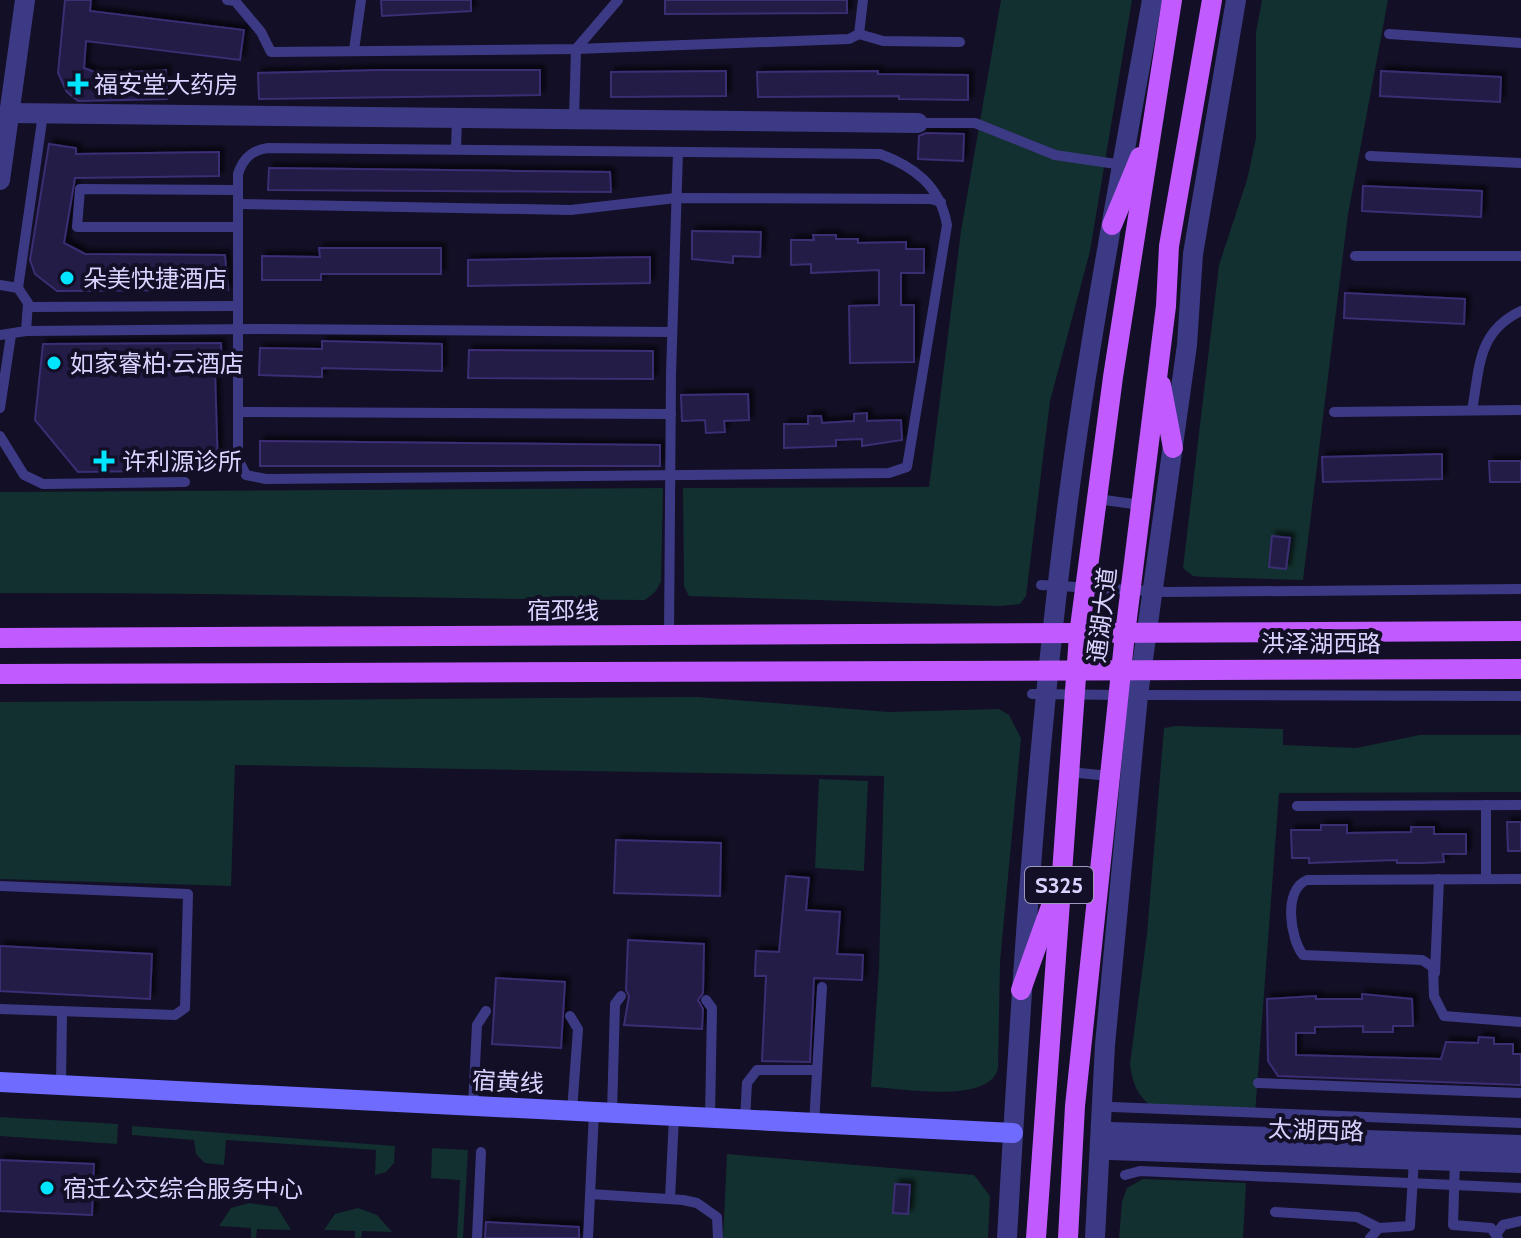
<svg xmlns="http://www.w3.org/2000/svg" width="1521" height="1238" viewBox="0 0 1521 1238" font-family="Cabin,'Noto Sans SC',sans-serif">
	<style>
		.green { fill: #12302f }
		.building { fill: #241b47; stroke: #3b2d73; stroke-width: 2; filter: url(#shadow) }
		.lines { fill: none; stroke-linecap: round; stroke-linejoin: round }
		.service { stroke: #3d3a85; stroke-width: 10 }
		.minor { stroke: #3d3a85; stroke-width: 20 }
		.tertiary { stroke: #3d3a85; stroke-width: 20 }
		.secondary { stroke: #6f6bff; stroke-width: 20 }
		.primary { stroke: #c25bff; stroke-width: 20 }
		.poi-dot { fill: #00e5ff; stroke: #130f26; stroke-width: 3 }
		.labels { text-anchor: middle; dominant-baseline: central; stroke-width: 8; stroke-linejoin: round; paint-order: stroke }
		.shield { fill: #130f26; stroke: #9e99be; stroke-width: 2 }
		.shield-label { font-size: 22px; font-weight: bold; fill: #d9d4ff }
		.poi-label { font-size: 24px; fill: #d9d4ff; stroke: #130f26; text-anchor: start }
		.street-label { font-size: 24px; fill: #d9d4ff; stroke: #130f26 }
	</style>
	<defs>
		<filter id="shadow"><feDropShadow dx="4.5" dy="-4.5" stdDeviation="2" flood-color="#0009"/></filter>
	</defs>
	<rect width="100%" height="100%" fill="#130f26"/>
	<!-- green -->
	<g class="green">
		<polygon points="1001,0 1132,0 1090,251 1050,401 1026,596 1020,604 1000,606 689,596 684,586 683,488 929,487 961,231"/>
		<polygon points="1262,0 1388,0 1348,214 1303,580 1204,577 1193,576 1183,568 1219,265 1247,180 1256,138 1256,32"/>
		<path d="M663,488L661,582L655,592L645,600C430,599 215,592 0,593V492Z"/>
		<path d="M697,697L889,712L999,709L1009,715L1021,738L1000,962L998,1068C990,1105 901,1088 871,1087L879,968L884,776L235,765L231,886L0,879V702Z"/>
		<path d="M1175,726L1283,729V745L1356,748L1420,735H1521V792L1279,793L1255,1114L1151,1106C1136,1094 1133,1083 1130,1064L1147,934L1164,728Z"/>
		<polygon points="819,779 868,781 864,871 815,868"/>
		<polygon points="0,1117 118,1124 117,1144 0,1136"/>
		<polygon points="132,1126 395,1146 394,1163 386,1172 375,1175 376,1150 226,1140 224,1165 205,1163 196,1154 194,1140 132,1135"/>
		<polygon points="432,1148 468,1150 463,1238 457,1238 460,1180 431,1178"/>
		<polygon points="727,1154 974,1175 990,1196 988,1238 723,1238"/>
		<polygon points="1143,1179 1246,1183 1243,1238 1119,1238 1122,1202 1127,1188"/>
		<polygon points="249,1203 277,1207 291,1230 257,1229 256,1238 251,1238 251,1228 219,1226 231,1208"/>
		<polygon points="358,1208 377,1215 392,1232 362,1231 361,1238 355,1238 355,1231 324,1230 335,1214"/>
	</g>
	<!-- building -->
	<g class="building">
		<polygon points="65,0 91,0 90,11 244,30 240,60 86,41 84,68 100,74 166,70 167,99 78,101 67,92 58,73"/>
		<polygon points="381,0 471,0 471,11 382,16"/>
		<polygon points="665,0 847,0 847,13 665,14"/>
		<polygon points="380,70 540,70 540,95 259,99 258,73"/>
		<polygon points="726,71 726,96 611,97 611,72"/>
		<polygon points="878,71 878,74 968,75 968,100 899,99 899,96 758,97 757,72"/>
		<polygon points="1381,71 1501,77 1500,102 1380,96"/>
		<polygon points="926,133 964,134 963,161 918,159 919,136"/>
		<polygon points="49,144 76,148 76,154 219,152 219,176 75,178 64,243 85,254 225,255 228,290 57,291 35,274 30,260"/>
		<polygon points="269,168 610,172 611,192 268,190"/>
		<polygon points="1363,186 1482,191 1481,217 1362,211"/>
		<polygon points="692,231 761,232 760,257 733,256 733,263 692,259"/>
		<polygon points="813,235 836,235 836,239 858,239 858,243 906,242 906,249 924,249 924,273 901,273 901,305 914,305 914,362 850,363 849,306 879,305 879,270 811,273 811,264 791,265 791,240 814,240"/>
		<polygon points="319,248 441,248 441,274 321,274 321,280 262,280 262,256 320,257"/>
		<polygon points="650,257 650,283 468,286 468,260"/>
		<polygon points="1345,293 1465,299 1464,324 1344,318"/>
		<polygon points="322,341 442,344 442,371 322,368 322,377 259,375 260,348 322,349"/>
		<polygon points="221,343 222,371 215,371 218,470 78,472 35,420 43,344"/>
		<polygon points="469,350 653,351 653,379 468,378"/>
		<polygon points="748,394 749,420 724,421 725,432 706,433 705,420 682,421 681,395"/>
		<polygon points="867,413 867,421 901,420 902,440 862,446 862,439 836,440 836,446 784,448 784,424 808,424 808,416 821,416 822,423 854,421 854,414"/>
		<polygon points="260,441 660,445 660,466 260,466"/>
		<polygon points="1442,454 1442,479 1323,482 1322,457"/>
		<polygon points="1489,461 1521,461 1521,482 1490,482"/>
		<polygon points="1272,536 1290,538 1286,569 1269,567"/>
		<polygon points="1507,822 1521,822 1521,851 1508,851"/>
		<polygon points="1321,825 1347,825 1347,833 1411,832 1411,827 1434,827 1434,834 1466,834 1466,854 1443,854 1444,862 1420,863 1397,863 1397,860 1309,863 1309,858 1292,858 1291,830 1321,830"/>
		<polygon points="616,840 721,843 720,896 614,893"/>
		<polygon points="786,876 809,878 806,910 840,912 837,954 863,955 862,980 814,978 810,1062 762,1061 766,976 755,976 756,951 779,952"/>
		<polygon points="628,940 704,944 703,993 698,1000 703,1009 702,1029 624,1025 629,996 626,990"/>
		<polygon points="0,946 152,954 150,999 0,991"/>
		<polygon points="496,978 565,982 561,1048 492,1044"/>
		<polygon points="1362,994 1412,999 1413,1026 1393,1026 1393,1032 1363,1032 1363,1026 1315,1027 1315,1033 1296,1033 1296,1055 1441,1059 1446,1042 1478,1043 1479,1037 1494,1038 1494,1044 1513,1044 1513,1054 1521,1054 1521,1085 1278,1076 1268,1061 1267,999 1316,996 1316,999 1362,999"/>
		<polygon points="0,1160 94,1164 92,1215 0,1211"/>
		<polygon points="895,1184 910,1185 908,1214 893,1213"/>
		<polygon points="486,1222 579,1227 579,1238 485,1238"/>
	</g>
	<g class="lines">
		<!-- service -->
		<g class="service">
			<polyline points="227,0 235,1 261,32 271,52 576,49 849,39 859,34 863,0"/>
			<polyline points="859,34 883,41 960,42"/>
			<polyline points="1389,34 1521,43"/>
			<polyline points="354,50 361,0"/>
			<polyline points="574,119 576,49 618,0"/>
			<polyline points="918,123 975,123 1055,155 1116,164"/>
			<path d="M268,148L880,154C915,167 940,186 947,225L907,467L889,473L266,479L246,475L238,459V174C243,158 252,150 268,148Z"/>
			<polyline points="456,149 457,118"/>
			<polyline points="1370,156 1521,163"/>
			<polyline points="238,204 571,210 676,198 931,199 941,202"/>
			<polyline points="238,227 77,227 80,189 238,190"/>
			<polyline points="1355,256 1521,256"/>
			<polyline points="0,285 18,288 28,303 26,331 0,335"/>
			<polyline points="18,288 43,114"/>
			<polyline points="28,307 238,306"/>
			<polyline points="26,331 265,329 672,332"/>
			<polyline points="0,408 11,335"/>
			<path d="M1472,410C1480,367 1477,332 1521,311"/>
			<polyline points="238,412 671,414"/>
			<polyline points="1334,412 1521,410"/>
			<polyline points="0,436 24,475 43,484 185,482"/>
			<polyline points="1097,499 1141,505"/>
			<polyline points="1041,585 1167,592 1521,589"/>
			<polyline points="669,636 671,375 678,152"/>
			<polyline points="1032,694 1122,695"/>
			<polyline points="1138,695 1521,696"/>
			<polyline points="1069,772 1110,776"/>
			<polyline points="1486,805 1486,879"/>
			<polyline points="1297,806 1521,805"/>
			<path d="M1521,879L1307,880C1283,890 1290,938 1303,955L1422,960L1433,967L1434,996L1444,1016L1521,1022"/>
			<polyline points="0,886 188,894 185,1008 175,1015 0,1009"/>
			<polyline points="1435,973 1439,879"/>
			<polyline points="706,1000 712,1008 710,1118"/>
			<polyline points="570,1016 578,1029 572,1111"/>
			<polyline points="1258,1083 1521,1093"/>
			<polyline points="61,1085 62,1011"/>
			<polyline points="473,1106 477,1025 486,1011"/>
			<polyline points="1112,1107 1521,1123"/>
			<polyline points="612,1113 615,1004 621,996"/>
			<polyline points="745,1120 747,1083 757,1070 817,1070"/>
			<polyline points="814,1124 822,987"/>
			<polyline points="1455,1161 1453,1225 1491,1228 1498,1238"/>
			<polyline points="1125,1175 1140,1171 1185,1173 1521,1188"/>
			<polyline points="590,1194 683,1200 697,1203 717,1217 718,1238"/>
			<polyline points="670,1199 674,1117"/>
			<polyline points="1275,1212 1357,1217 1379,1228"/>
			<polyline points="1497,1233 1503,1225 1521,1221"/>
			<polyline points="477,1238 481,1152"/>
			<polyline points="588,1238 594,1112"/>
			<polyline points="1370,1238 1379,1228 1410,1226 1414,1159"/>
		</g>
		<!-- minor -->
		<g class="minor">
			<polyline points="9,113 918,123"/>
			<polyline points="0,180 25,0"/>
			<path d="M1007,1238C1021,992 1036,746 1068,501C1090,333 1122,167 1152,0"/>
			<polyline points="1095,1238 1105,1045 1138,695 1187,345 1193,254 1236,0"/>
		</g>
		<!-- tertiary -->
		<g class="tertiary">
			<polyline points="1110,1132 1521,1145"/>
			<polyline points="1109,1150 1521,1163"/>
		</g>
		<!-- secondary -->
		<polyline class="secondary" points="0,1082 1013,1133"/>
		<!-- primary -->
		<g class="primary">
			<polyline points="1112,225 1140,157"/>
			<polyline points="1161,385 1173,448"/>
			<polyline points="0,638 1521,631"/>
			<polyline points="0,674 1521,669"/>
			<polyline points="1021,990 1051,906"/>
			<polyline points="1036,1238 1079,635 1113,377 1172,0"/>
			<polyline points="1068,1238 1075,1106 1125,634 1166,306 1169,246 1212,0"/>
		</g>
	</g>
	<!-- markers -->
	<g class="poi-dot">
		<path d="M74 72h8v8h8v8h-8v8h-8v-8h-8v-8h8z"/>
		<circle cx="67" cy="278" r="8"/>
		<circle cx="54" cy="363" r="8"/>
		<path d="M100 449h8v8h8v8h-8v8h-8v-8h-8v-8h8z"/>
		<circle cx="47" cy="1188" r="8"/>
	</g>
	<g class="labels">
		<!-- shield labels -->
		<rect class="shield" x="1025" y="867" width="68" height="36" rx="6"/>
		<g class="shield-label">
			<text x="1059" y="885">S325</text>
		</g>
		<!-- poi labels -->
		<g class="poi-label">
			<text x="94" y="84">福安堂大药房</text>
			<text x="83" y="278">朵美快捷酒店</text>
			<text x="70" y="363">如家睿柏·云酒店</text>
			<text x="122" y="461">许利源诊所</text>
			<text x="63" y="1188">宿迁公交综合服务中心</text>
		</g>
		<!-- street labels -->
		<g class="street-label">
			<text x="563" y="610">宿邳线</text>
			<text transform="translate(1102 615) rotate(-83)">通湖大道</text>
			<text x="1321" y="643">洪泽湖西路</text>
			<text transform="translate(508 1082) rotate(3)">宿黄线</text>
			<text transform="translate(1316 1130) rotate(2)">太湖西路</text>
		</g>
	</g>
</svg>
